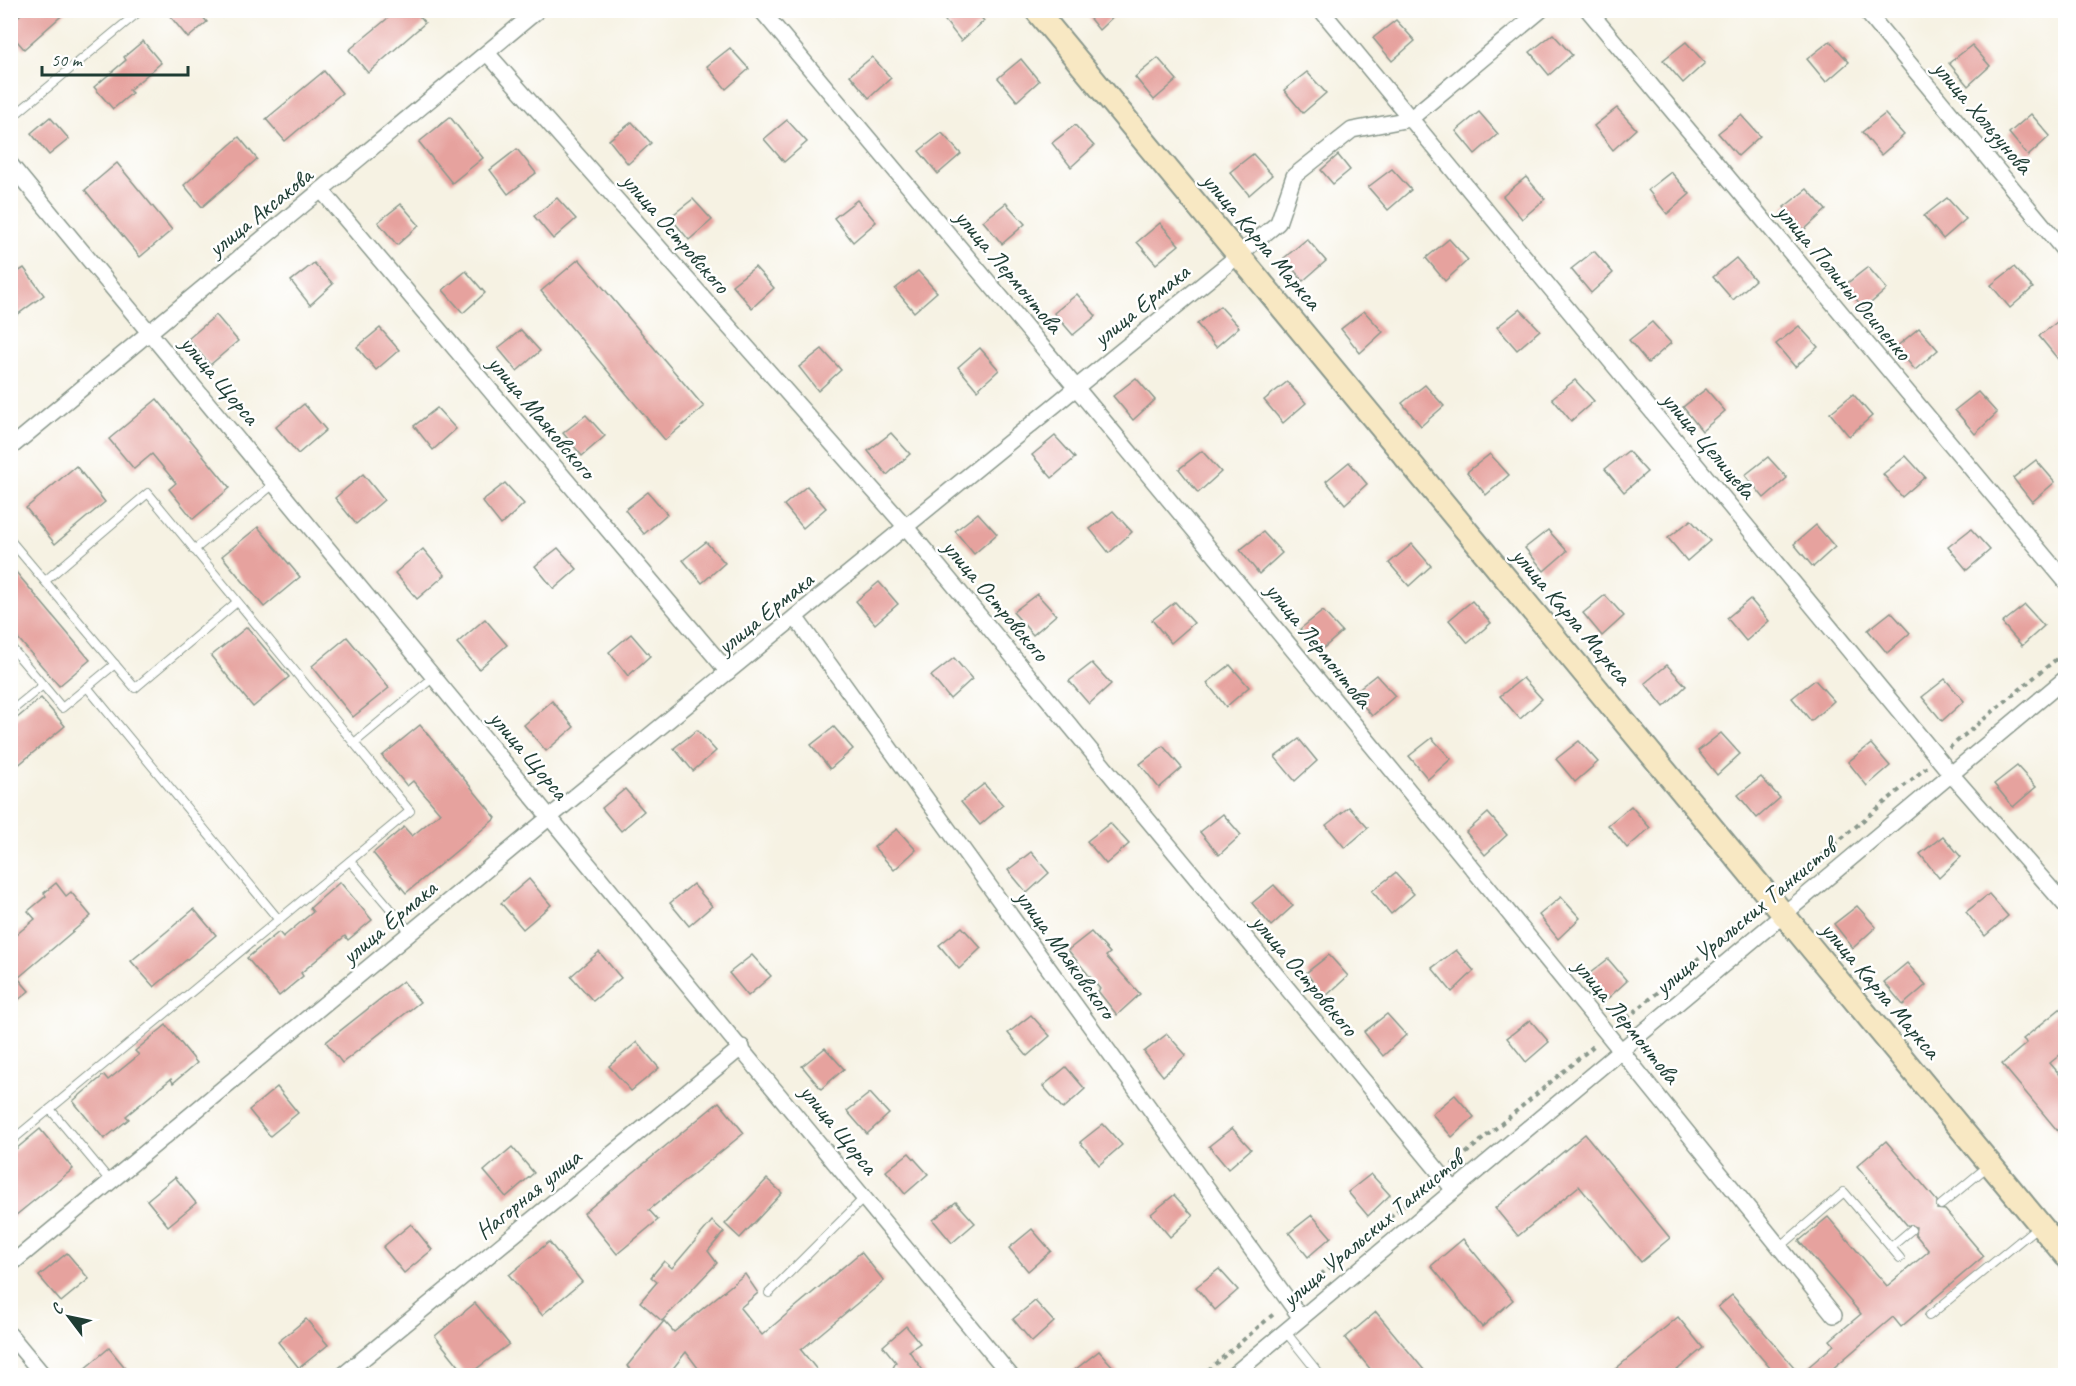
<svg xmlns="http://www.w3.org/2000/svg" width="2076" height="1386" viewBox="0 0 2076 1386" font-family="Caveat,sans-serif">
	<style>
		.building { fill: #e6a29e }
		.lines { fill: none; stroke-linecap: round; stroke-linejoin: round }
		.lane-casing { stroke: #8a988c; stroke-width: 10 }
		.street-casing { stroke: #8a988c; stroke-width: 18 }
		.secondary-casing { stroke: #8a988c; stroke-width: 26 }
		.path { stroke: #8a988c; stroke-width: 4; stroke-dasharray: 4.5 4.5; stroke-linecap: butt }
		.lane { stroke: #fff; stroke-width: 8 }
		.street { stroke: #fff; stroke-width: 15 }
		.secondary { stroke: #f8e8c3; stroke-width: 22 }
		.labels { text-anchor: middle; dominant-baseline: central; stroke-width: 5; stroke-linejoin: round; paint-order: stroke }
		.street-label { font-size: 24px; fill: #1f3d34; stroke: #fff }
	</style>
	<rect width="100%" height="100%" fill="#fff"/>
	<filter id="ink" filterUnits="userSpaceOnUse"><feTurbulence type="fractalNoise" baseFrequency=".0167" numOctaves="2"/><feDisplacementMap in="SourceGraphic" scale="12" xChannelSelector="R" yChannelSelector="G"/><feConvolveMatrix kernelMatrix="1 2 1 2 8 2 1 2 1" color-interpolation-filters="sRGB"/></filter>
	<filter id="wash" filterUnits="userSpaceOnUse"><feTurbulence type="fractalNoise" baseFrequency=".008" numOctaves="4" result="noise"/><feDisplacementMap in="SourceGraphic" scale="24" xChannelSelector="R" yChannelSelector="G"/><feGaussianBlur stdDeviation="1.35" result="paint"/><feColorMatrix in="noise" values="0 0 0 0 0 0 0 0 0 0 0 0 0 0 0 0 0 1.4 0 .05"/><feComposite in="paint" operator="in"/></filter>
	<g filter="url(#wash)">
		<rect width="100%" height="100%" fill="#f6f2e3"/>
		<g id="blocks">
			<!-- building -->
			<g class="building">
				<polygon points="26,10 68,10 24,49 10,33 10,23"/>
				<polygon points="165,10 197,10 207,22 188,38"/>
				<polygon points="382,10 414,10 425,23 368,73 349,50 388,18"/>
				<polygon points="951,10 975,10 984,21 961,41 942,17"/>
				<polygon points="1083,10 1120,10 1099,30"/>
				<polygon points="1396,20 1415,41 1392,61 1373,38"/>
				<polygon points="1553,34 1572,55 1549,75 1530,52"/>
				<polygon points="143,41 161,63 129,90 132,93 113,109 94,87 126,60 124,57"/>
				<polygon points="1830,41 1849,62 1826,82 1807,59"/>
				<polygon points="1686,42 1705,63 1683,83 1663,60"/>
				<polygon points="1972,45 1990,66 1968,86 1949,63"/>
				<polygon points="730,48 749,69 726,89 707,66"/>
				<polygon points="872,57 891,78 869,98 850,75"/>
				<polygon points="1158,58 1177,80 1154,100 1135,77"/>
				<polygon points="1021,59 1039,81 1017,101 998,78"/>
				<polygon points="324,71 342,93 285,141 266,119"/>
				<polygon points="1307,72 1326,93 1303,113 1284,90"/>
				<polygon points="1617,108 1636,129 1613,150 1594,126"/>
				<polygon points="1479,112 1498,134 1475,154 1456,131"/>
				<polygon points="1885,114 1904,135 1881,155 1862,132"/>
				<polygon points="2031,114 2050,136 2028,156 2009,133"/>
				<polygon points="1741,115 1760,136 1738,156 1718,133"/>
				<polygon points="50,117 69,139 49,155 31,133"/>
				<polygon points="450,117 483,158 452,183 419,142"/>
				<polygon points="787,120 807,142 784,162 764,139"/>
				<polygon points="632,122 651,143 628,164 609,140"/>
				<polygon points="1075,125 1094,146 1071,167 1052,143"/>
				<polygon points="942,133 961,154 938,174 919,151"/>
				<polygon points="239,137 257,159 202,207 184,185"/>
				<polygon points="517,149 536,173 508,194 490,170"/>
				<polygon points="1253,154 1272,175 1249,195 1230,172"/>
				<polygon points="1338,155 1350,170 1333,184 1321,170"/>
				<polygon points="117,163 172,230 140,257 85,190"/>
				<polygon points="1392,169 1411,190 1388,210 1368,187"/>
				<polygon points="1671,172 1690,194 1667,214 1648,190"/>
				<polygon points="1526,177 1545,199 1522,219 1503,196"/>
				<polygon points="1807,189 1826,210 1804,230 1784,207"/>
				<polygon points="557,198 576,219 553,239 534,216"/>
				<polygon points="1947,198 1966,219 1943,239 1924,216"/>
				<polygon points="693,199 712,220 689,240 670,217"/>
				<polygon points="857,200 876,222 853,242 834,218"/>
				<polygon points="1006,203 1025,224 1002,244 983,221"/>
				<polygon points="401,204 419,225 397,245 378,222"/>
				<polygon points="1160,223 1179,245 1156,264 1137,242"/>
				<polygon points="1307,239 1326,261 1303,281 1284,258"/>
				<polygon points="1449,239 1468,260 1445,281 1426,258"/>
				<polygon points="1594,251 1613,273 1591,293 1571,269"/>
				<polygon points="1736,258 1755,280 1733,300 1713,277"/>
				<polygon points="579,259 704,407 665,440 541,291"/>
				<polygon points="314,263 333,284 310,305 291,281"/>
				<polygon points="755,267 774,288 752,308 732,285"/>
				<polygon points="1868,267 1887,289 1864,309 1845,285"/>
				<polygon points="2014,267 2033,288 2010,308 1991,285"/>
				<polygon points="24,268 44,295 10,320 10,277"/>
				<polygon points="466,271 485,293 463,313 443,290"/>
				<polygon points="918,271 937,292 914,312 895,289"/>
				<polygon points="1077,294 1096,316 1073,335 1054,313"/>
				<polygon points="1220,306 1239,327 1216,347 1197,324"/>
				<polygon points="1520,309 1540,330 1517,350 1497,327"/>
				<polygon points="1364,311 1383,332 1360,353 1341,329"/>
				<polygon points="216,315 238,341 210,365 188,339"/>
				<polygon points="2066,315 2066,369 2039,336"/>
				<polygon points="1652,322 1671,343 1648,363 1629,340"/>
				<polygon points="1799,326 1818,347 1795,367 1776,344"/>
				<polygon points="380,328 399,350 376,370 357,347"/>
				<polygon points="1919,328 1938,350 1915,370 1896,347"/>
				<polygon points="521,330 540,351 517,371 498,348"/>
				<polygon points="980,348 999,370 977,390 958,367"/>
				<polygon points="822,349 841,370 818,391 799,367"/>
				<polygon points="1136,378 1155,400 1133,420 1113,396"/>
				<polygon points="1575,380 1594,401 1571,421 1552,398"/>
				<polygon points="1287,382 1306,403 1283,423 1264,400"/>
				<polygon points="1425,385 1444,406 1421,426 1402,403"/>
				<polygon points="1706,389 1725,411 1702,431 1683,407"/>
				<polygon points="1978,392 1997,413 1975,434 1955,410"/>
				<polygon points="1853,394 1872,416 1849,436 1830,413"/>
				<polygon points="157,399 230,488 193,519 169,489 176,483 152,454 134,469 109,439"/>
				<polygon points="304,404 326,430 298,454 276,427"/>
				<polygon points="437,408 456,429 433,450 414,426"/>
				<polygon points="586,415 605,436 582,456 563,433"/>
				<polygon points="891,433 910,454 887,475 868,451"/>
				<polygon points="1055,436 1075,458 1052,478 1032,455"/>
				<polygon points="1202,451 1221,472 1198,493 1179,469"/>
				<polygon points="1628,451 1647,472 1624,492 1605,469"/>
				<polygon points="1490,454 1509,475 1486,495 1467,472"/>
				<polygon points="1906,456 1925,477 1902,497 1883,474"/>
				<polygon points="1768,457 1787,478 1764,498 1745,475"/>
				<polygon points="2036,460 2055,482 2032,502 2013,478"/>
				<polygon points="1349,462 1367,484 1345,504 1326,481"/>
				<polygon points="76,466 105,502 55,544 26,508"/>
				<polygon points="363,474 384,500 356,524 335,498"/>
				<polygon points="505,483 524,504 501,525 482,501"/>
				<polygon points="807,486 826,508 803,528 784,505"/>
				<polygon points="648,492 667,514 644,534 625,510"/>
				<polygon points="1113,511 1132,532 1109,553 1090,529"/>
				<polygon points="978,513 997,534 974,554 955,531"/>
				<polygon points="1691,520 1710,541 1687,561 1668,538"/>
				<polygon points="1816,525 1835,547 1813,567 1794,544"/>
				<polygon points="258,527 300,577 264,607 222,556"/>
				<polygon points="1971,529 1990,550 1967,570 1948,547"/>
				<polygon points="1548,530 1567,551 1544,571 1525,548"/>
				<polygon points="1263,532 1282,553 1259,574 1240,550"/>
				<polygon points="706,542 725,563 702,583 683,560"/>
				<polygon points="1412,544 1431,566 1409,586 1389,563"/>
				<polygon points="558,548 577,569 554,589 535,566"/>
				<polygon points="423,549 445,575 417,599 395,573"/>
				<polygon points="10,565 90,660 59,686 10,629"/>
				<polygon points="879,582 898,604 875,624 856,601"/>
				<polygon points="1037,594 1056,615 1033,635 1013,612"/>
				<polygon points="1605,595 1624,616 1602,636 1583,613"/>
				<polygon points="1750,599 1769,621 1746,641 1727,618"/>
				<polygon points="1472,601 1491,623 1468,643 1449,620"/>
				<polygon points="1175,602 1194,623 1171,643 1152,620"/>
				<polygon points="2025,605 2044,626 2022,646 2002,623"/>
				<polygon points="1323,611 1342,632 1319,652 1300,629"/>
				<polygon points="1891,612 1910,633 1887,653 1868,630"/>
				<polygon points="485,619 507,645 479,669 457,643"/>
				<polygon points="247,627 289,677 253,707 211,656"/>
				<polygon points="631,634 650,656 628,676 609,652"/>
				<polygon points="347,637 389,688 353,717 312,666"/>
				<polygon points="954,658 972,679 950,699 931,676"/>
				<polygon points="1092,663 1111,684 1089,704 1069,681"/>
				<polygon points="1230,665 1249,687 1226,707 1207,683"/>
				<polygon points="1667,665 1686,686 1664,707 1645,683"/>
				<polygon points="1376,675 1395,696 1372,716 1353,693"/>
				<polygon points="1523,678 1542,699 1520,719 1500,696"/>
				<polygon points="1945,679 1964,701 1942,721 1922,697"/>
				<polygon points="1815,680 1834,701 1811,721 1792,698"/>
				<polygon points="41,698 65,726 10,772 10,724"/>
				<polygon points="552,701 574,727 546,751 524,725"/>
				<polygon points="420,725 496,818 406,893 373,853 404,827 412,836 440,813 413,781 407,786 382,756"/>
				<polygon points="834,727 853,749 830,769 811,745"/>
				<polygon points="697,730 716,751 693,771 674,748"/>
				<polygon points="1721,733 1740,754 1717,775 1698,751"/>
				<polygon points="1432,738 1451,759 1428,779 1409,756"/>
				<polygon points="1299,739 1317,761 1295,781 1275,757"/>
				<polygon points="1579,741 1598,762 1575,782 1556,759"/>
				<polygon points="1871,744 1890,766 1867,786 1848,762"/>
				<polygon points="1163,746 1182,768 1159,788 1140,764"/>
				<polygon points="2017,766 2036,787 2013,807 1994,784"/>
				<polygon points="1761,777 1780,798 1757,818 1738,795"/>
				<polygon points="984,784 1003,805 980,825 961,802"/>
				<polygon points="625,789 644,811 621,831 602,808"/>
				<polygon points="1631,806 1650,828 1627,848 1608,825"/>
				<polygon points="1349,807 1368,828 1345,848 1326,825"/>
				<polygon points="1488,813 1507,835 1485,855 1466,832"/>
				<polygon points="1223,814 1241,835 1219,855 1200,832"/>
				<polygon points="1110,823 1129,844 1106,864 1087,841"/>
				<polygon points="897,829 916,850 894,870 874,847"/>
				<polygon points="1943,836 1961,857 1939,878 1920,854"/>
				<polygon points="1031,852 1049,873 1027,893 1008,870"/>
				<polygon points="1395,873 1414,894 1391,914 1372,891"/>
				<polygon points="529,879 551,905 523,929 501,903"/>
				<polygon points="340,882 372,920 348,940 345,936 301,973 303,976 279,996 247,958 279,932 283,937 313,912 310,908"/>
				<polygon points="56,883 66,896 71,892 91,916 18,978 29,991 10,1007 10,940 35,919 28,911 46,896 44,893"/>
				<polygon points="693,884 712,906 689,926 670,903"/>
				<polygon points="1274,885 1293,906 1271,926 1252,903"/>
				<polygon points="1989,894 2008,916 1985,936 1966,912"/>
				<polygon points="1561,897 1580,918 1558,939 1539,915"/>
				<polygon points="1857,906 1876,927 1853,948 1834,924"/>
				<polygon points="194,909 216,935 154,987 131,961"/>
				<polygon points="962,927 981,948 959,969 939,945"/>
				<polygon points="1091,932 1110,953 1106,956 1140,994 1117,1015 1098,991 1100,989 1068,950"/>
				<polygon points="1456,950 1474,971 1452,992 1432,968"/>
				<polygon points="599,952 621,978 593,1001 571,976"/>
				<polygon points="752,955 771,976 748,996 729,973"/>
				<polygon points="1329,955 1348,976 1325,997 1306,973"/>
				<polygon points="1608,959 1627,981 1605,1001 1585,977"/>
				<polygon points="1907,963 1926,985 1903,1005 1884,982"/>
				<polygon points="403,981 420,1002 342,1063 326,1042"/>
				<polygon points="2066,1004 2066,1050 2050,1063 2066,1082 2066,1141 2002,1064 2027,1043 2023,1039"/>
				<polygon points="1387,1014 1406,1035 1383,1056 1364,1032"/>
				<polygon points="1031,1015 1050,1036 1027,1056 1008,1033"/>
				<polygon points="1530,1020 1549,1042 1526,1062 1507,1038"/>
				<polygon points="166,1025 197,1063 173,1083 171,1079 126,1116 129,1119 104,1139 73,1101 104,1075 108,1080 139,1055 135,1051"/>
				<polygon points="1167,1034 1186,1055 1163,1076 1144,1052"/>
				<polygon points="637,1042 659,1068 631,1091 609,1066"/>
				<polygon points="825,1048 844,1069 821,1089 802,1066"/>
				<polygon points="1066,1067 1085,1089 1063,1109 1043,1086"/>
				<polygon points="277,1087 298,1113 270,1136 249,1110"/>
				<polygon points="870,1093 889,1114 867,1134 847,1111"/>
				<polygon points="1455,1095 1474,1117 1452,1137 1432,1114"/>
				<polygon points="719,1102 744,1133 649,1210 658,1220 617,1254 584,1213"/>
				<polygon points="1103,1124 1122,1145 1099,1165 1080,1142"/>
				<polygon points="1232,1128 1251,1149 1228,1169 1209,1146"/>
				<polygon points="40,1129 73,1169 10,1220 10,1154"/>
				<polygon points="1585,1134 1670,1238 1641,1262 1579,1186 1518,1236 1495,1208"/>
				<polygon points="1886,1141 1937,1201 1937,1209 1945,1210 1984,1256 1901,1327 1893,1317 1824,1376 1777,1376 1718,1307 1732,1295 1800,1374 1834,1345 1830,1340 1861,1314 1799,1241 1828,1217 1887,1286 1929,1251 1915,1234 1916,1227 1907,1225 1857,1166"/>
				<polygon points="512,1147 534,1173 506,1197 484,1171"/>
				<polygon points="909,1153 928,1174 905,1194 886,1171"/>
				<polygon points="1371,1174 1390,1195 1368,1216 1348,1192"/>
				<polygon points="175,1177 196,1203 168,1226 147,1200"/>
				<polygon points="767,1179 782,1193 740,1238 725,1224"/>
				<polygon points="1174,1195 1193,1216 1170,1237 1151,1214"/>
				<polygon points="956,1202 975,1223 952,1243 933,1220"/>
				<polygon points="1312,1215 1331,1237 1308,1257 1289,1233"/>
				<polygon points="712,1221 724,1232 708,1251 717,1263 662,1321 640,1302 657,1282 651,1277 664,1261 672,1268"/>
				<polygon points="411,1224 432,1250 404,1273 383,1247"/>
				<polygon points="1032,1229 1051,1251 1028,1271 1009,1248"/>
				<polygon points="1463,1239 1513,1300 1482,1327 1431,1266"/>
				<polygon points="549,1242 582,1282 542,1315 509,1275"/>
				<polygon points="861,1252 884,1281 801,1350 822,1376 704,1376 686,1352 667,1376 638,1376 627,1366 664,1321 674,1332 745,1274 758,1293 740,1308 762,1335"/>
				<polygon points="67,1253 89,1279 61,1302 39,1276"/>
				<polygon points="1219,1269 1238,1290 1215,1310 1196,1287"/>
				<polygon points="1035,1301 1054,1322 1032,1342 1013,1319"/>
				<polygon points="475,1303 509,1344 467,1376 435,1336"/>
				<polygon points="1376,1312 1429,1376 1376,1376 1345,1338"/>
				<polygon points="1678,1317 1703,1348 1670,1376 1607,1376"/>
				<polygon points="306,1319 328,1345 299,1368 278,1342"/>
				<polygon points="906,1326 920,1343 909,1351 927,1376 899,1376 893,1368 896,1362 883,1346"/>
				<polygon points="109,1348 132,1376 76,1376"/>
				<polygon points="1099,1351 1121,1376 1067,1376"/>
			</g>
		</g>
	</g>
	<g filter="url(#ink)">
		<use href="#blocks" fill-opacity="0" stroke="#8a988c" stroke-width="1.5"/>
		<g class="lines">
			<!-- lane casing -->
			<g class="lane-casing">
				<g id="lane">
					<polyline points="10,119 141,10"/>
					<polyline points="10,540 135,688 237,602"/>
					<polyline points="194,550 275,483"/>
					<polyline points="10,646 43,685 10,712"/>
					<polyline points="43,685 62,708 115,664"/>
					<polyline points="87,687 279,920"/>
					<polyline points="354,743 435,676"/>
					<polyline points="350,861 411,933"/>
					<polyline points="50,1109 111,1182"/>
					<polyline points="10,1142 410,811 148,493 45,581"/>
					<polyline points="1941,1205 1988,1166"/>
					<polyline points="1780,1247 1844,1192 1900,1258"/>
					<polyline points="1891,1247 1911,1230"/>
					<polyline points="769,1293 865,1197"/>
					<polyline points="1929,1316 2038,1226"/>
					<polyline points="1285,1331 1321,1376"/>
				</g>
			</g>
			<!-- street casing -->
			<g class="street-casing">
				<g id="street">
					<path d="M761,10C1123,442 1482,875 1834,1315"/>
					<polyline points="1321,10 1951,774 2066,906"/>
					<polyline points="1588,10 2066,582"/>
					<polyline points="1865,10 2066,253"/>
					<polyline points="487,53 905,526 1454,1190"/>
					<polyline points="10,164 1011,1376"/>
					<polyline points="322,191 728,672"/>
					<polyline points="10,448 538,10"/>
					<polyline points="795,617 1301,1318"/>
					<polyline points="10,1265 551,816 1278,223 1294,176 1352,130 1410,119 1541,10"/>
					<polyline points="10,1335 44,1376"/>
					<polyline points="342,1376 742,1047"/>
					<polyline points="1232,1376 2066,678"/>
				</g>
			</g>
			<!-- secondary casing -->
			<g class="secondary-casing">
				<polyline id="secondary" points="1036,10 2066,1256"/>
			</g>
			<!-- path -->
			<g class="path">
				<polyline points="1949,748 2066,651"/>
				<polyline points="1786,885 1927,767"/>
				<polyline points="1620,1024 1755,911"/>
				<polyline points="1452,1165 1596,1044"/>
				<polyline points="1300,1292 1428,1185"/>
				<polyline points="1201,1376 1276,1312"/>
			</g>
			<!-- lane -->
			<use href="#lane" class="lane"/>
			<!-- street -->
			<use href="#street" class="street"/>
			<!-- secondary -->
			<use href="#secondary" class="secondary"/>
		</g>
	</g>
	<g class="labels">
		<!-- street labels -->
		<g class="street-label">
			<text transform="translate(1983 117) rotate(50)">улица Хользунова</text>
			<text transform="translate(260 212) rotate(-39)">улица Аксакова</text>
			<text transform="translate(676 233) rotate(49)">улица Островского</text>
			<text transform="translate(1262 241) rotate(50)">улица Карла Маркса</text>
			<text transform="translate(1009 271) rotate(50)">улица Лермонтова</text>
			<text transform="translate(1844 282) rotate(50)">улица Полины Осипенко</text>
			<text transform="translate(1141 305) rotate(-39)">улица Ермака</text>
			<text transform="translate(220 380) rotate(50)">улица Щорса</text>
			<text transform="translate(542 417) rotate(50)">улица Маяковского</text>
			<text transform="translate(1709 445) rotate(50)">улица Целищева</text>
			<text transform="translate(996 600) rotate(50)">улица Островского</text>
			<text transform="translate(765 613) rotate(-39)">улица Ермака</text>
			<text transform="translate(1572 616) rotate(50)">улица Карла Маркса</text>
			<text transform="translate(1319 645) rotate(51)">улица Лермонтова</text>
			<text transform="translate(529 755) rotate(50)">улица Щорса</text>
			<text transform="translate(1745 917) rotate(-40)">улица Уральских Танкистов</text>
			<text transform="translate(389 922) rotate(-40)">улица Ермака</text>
			<text transform="translate(1066 954) rotate(54)">улица Маяковского</text>
			<text transform="translate(1305 975) rotate(50)">улица Островского</text>
			<text transform="translate(1881 990) rotate(50)">улица Карла Маркса</text>
			<text transform="translate(1627 1021) rotate(51)">улица Лермонтова</text>
			<text transform="translate(839 1129) rotate(51)">улица Щорса</text>
			<text transform="translate(528 1194) rotate(-39)">Нагорная улица</text>
			<text transform="translate(1372 1229) rotate(-40)">улица Уральских Танкистов</text>
		</g>
	</g>
	<!-- margin -->
	<rect width="2076" height="1386" fill="none" stroke="#fff" stroke-width="36"/>
	<!-- north arrow -->
	<g transform="translate(69 1317) rotate(302)" stroke="#ffffff" stroke-width="4.5" paint-order="stroke">
	<path d="M0-4.5L10 22L0 15L-10 22Z" fill="#1f3d34"/>
	<text y="-9" font-size="16" font-weight="bold" text-anchor="middle" fill="#1f3d34">С</text>
	</g>
	<!-- scale -->
	<path d="M42 66v9h146v-9" fill="none" stroke="#1f3d34" stroke-width="3"/>
	<text x="51" y="66" font-size="18" fill="#1f3d34" stroke="#ffffff" stroke-width="4.5" paint-order="stroke">50 m</text>
</svg>
